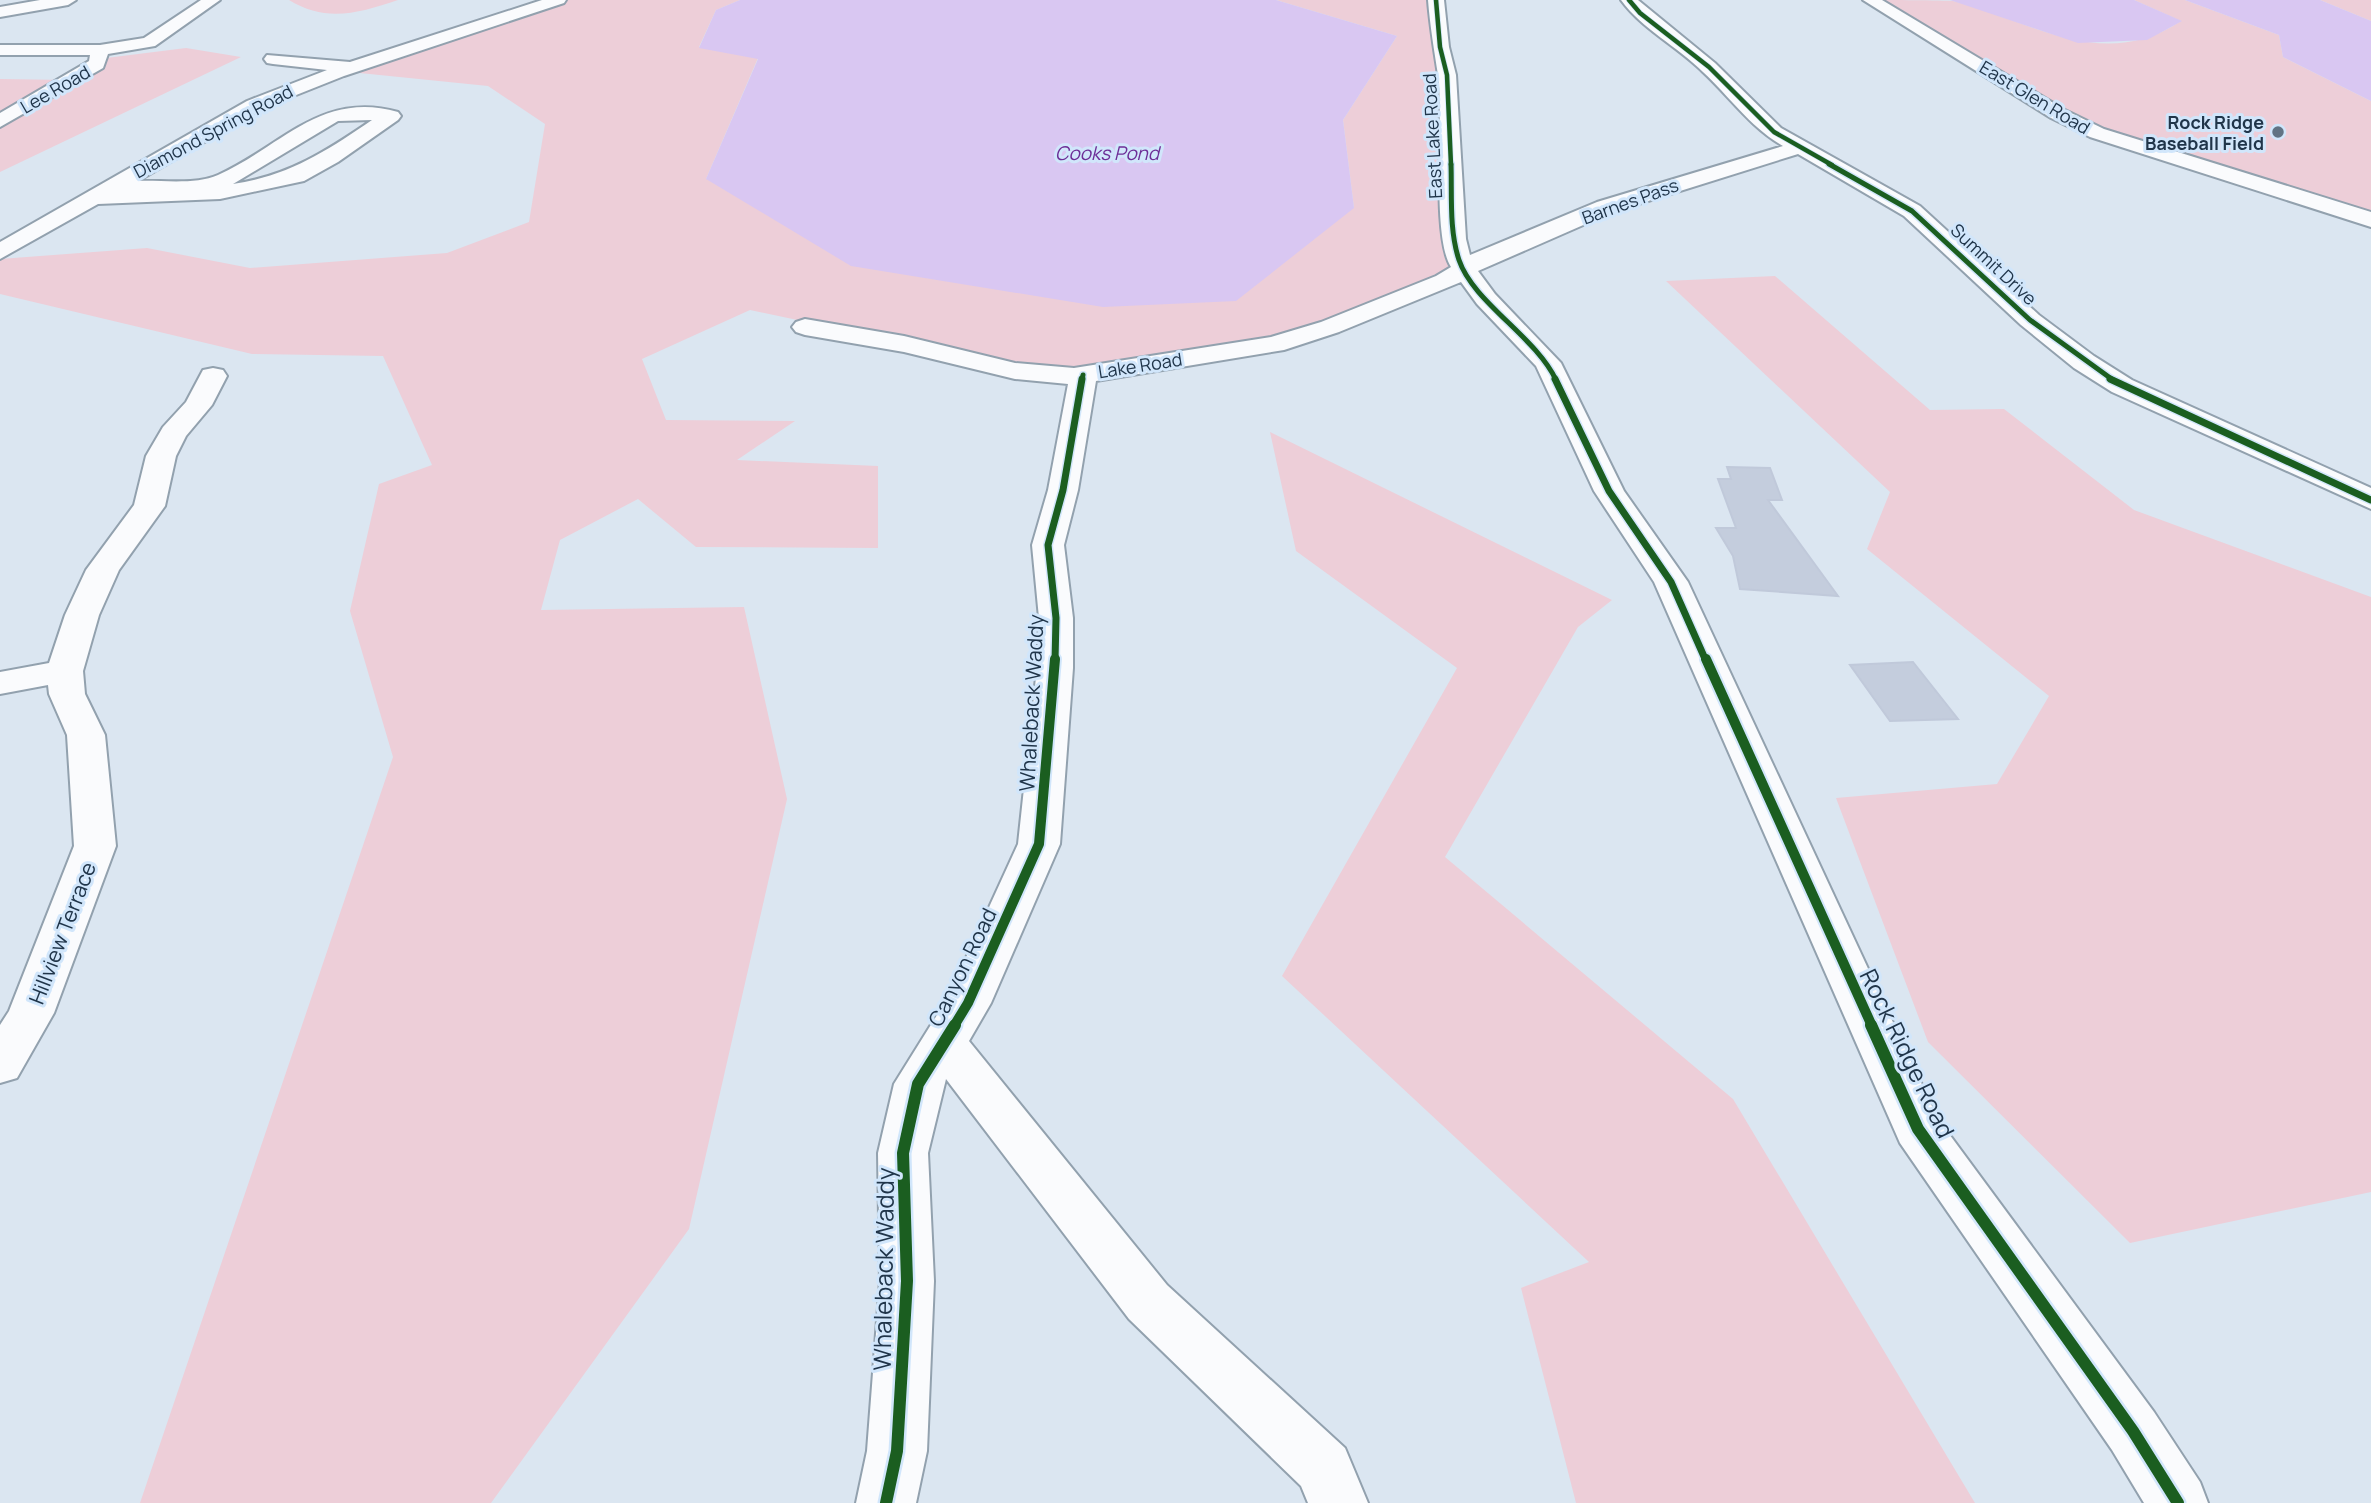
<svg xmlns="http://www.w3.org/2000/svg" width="2371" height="1503" viewBox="0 0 2371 1503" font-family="Manrope,sans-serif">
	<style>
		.green { fill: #edced8 }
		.water { fill: #d9c7f2 }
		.building { fill: #c4cddd; stroke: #c0c9da; stroke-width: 2 }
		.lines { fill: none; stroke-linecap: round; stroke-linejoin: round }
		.minor-casing { stroke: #92a1ae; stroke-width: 4 }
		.minor { fill: #fafbfd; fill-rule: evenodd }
		.cycleway-far4-casing { stroke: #d1e6fb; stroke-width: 6 }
		.cycleway-far3-casing { stroke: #d1e6fb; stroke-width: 8 }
		.cycleway-far2-casing { stroke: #d1e6fb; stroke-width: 10 }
		.cycleway-far1-casing { stroke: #d1e6fb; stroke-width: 14 }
		.cycleway-casing { stroke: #d1e6fb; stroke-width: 17 }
		.cycleway-far4 { stroke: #1b5e20; stroke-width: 4.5 }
		.cycleway-far3 { stroke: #1b5e20; stroke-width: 5 }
		.cycleway-far2 { stroke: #1b5e20; stroke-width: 7 }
		.cycleway-far1 { stroke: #1b5e20; stroke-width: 10 }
		.cycleway { stroke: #1b5e20; stroke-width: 12 }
		.poi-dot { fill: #617384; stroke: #d1e6fb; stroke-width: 2.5 }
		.labels { text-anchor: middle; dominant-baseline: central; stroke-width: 6; stroke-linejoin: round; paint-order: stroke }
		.far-street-label { font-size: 18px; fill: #20354a; stroke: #d1e6fb }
		.far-poi-label { font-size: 18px; font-weight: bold; fill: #20354a; stroke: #d1e6fb; text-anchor: end }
		.far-water-label { font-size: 19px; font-style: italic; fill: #6d2e97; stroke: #d1e6fb }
		.street-label { font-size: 21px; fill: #20354a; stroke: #d1e6fb }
		.near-street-label { font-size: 24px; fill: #20354a; stroke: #d1e6fb }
	</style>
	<rect width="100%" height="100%" fill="#dbe6f1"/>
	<!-- green -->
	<g class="green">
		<path d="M289,0H398C359,13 326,23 289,0Z"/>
		<polygon points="543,0 740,0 716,10 699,47 758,58 706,179 1354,208 1343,120 1397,36 1276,0 1433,0 1433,34 1453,274 1290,343 1062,376 750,310 642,359 666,420 795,421 737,460 878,466 878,548 696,547 638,499 560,540 541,610 744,607 787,799 689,1229 491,1503 140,1503 393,757 350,611 379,484 432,465 383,356 252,354 0,294 0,259 147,248 250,268 447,253 529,222 545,124 488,86 340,71"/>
		<path d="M1862,0C1888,0 1929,0 1953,1C2032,21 2102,73 2181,21L2134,0H2185L2279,35L2283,57L2371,101V221L2091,133Z"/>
		<polygon points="2320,0 2371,0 2371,21"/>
		<polygon points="186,48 241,57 0,172 0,79 68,80 98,59"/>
		<polygon points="1775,276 1930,410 2004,409 2134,510 2371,597 2371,1192 2130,1243 1928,1042 1836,798 1997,784 2049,696 1867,549 1890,492 1666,281"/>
		<polygon points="1270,432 1612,600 1578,627 1445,857 1733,1099 1975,1503 1576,1503 1521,1288 1589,1262 1282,976 1457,668 1296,551"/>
	</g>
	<!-- water -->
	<g class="water">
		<polygon points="740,0 1276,0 1397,36 1343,120 1354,208 1236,301 1103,307 851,266 706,179 758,59 699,48 716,10"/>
		<polygon points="1950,0 2134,0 2182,21 2147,40 2078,43"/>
		<polygon points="2185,0 2320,0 2371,21 2371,101 2283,57 2279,35"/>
	</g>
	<!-- building -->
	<g class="building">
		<polygon points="1727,467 1770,468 1782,500 1768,500 1838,596 1740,589 1733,556 1716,528 1736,528 1718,479 1731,479"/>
		<polygon points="1913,662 1958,719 1890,721 1850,665"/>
	</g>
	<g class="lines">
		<!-- minor casing -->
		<g class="minor-casing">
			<g id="minor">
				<polygon points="40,0 76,0 68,5 0,17 0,7"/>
				<polygon points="201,0 220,0 155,46 108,54 103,68 0,127 0,113 89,61 90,55 0,55 0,45 100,45 144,38"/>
				<path d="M542,0H566L564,3L344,76L261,109L138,181C162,180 196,185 218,175C281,147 321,90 398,112L401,116L398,120L338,162L304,181L220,199L98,204L0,259V242L247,101L327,70L273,64L267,63L264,59L267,55L350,62ZM372,120C327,151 288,176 233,184L338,121Z"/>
				<path d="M1428,0H1444L1449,47L1456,75L1466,239L1470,255L1597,202L1783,146C1750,127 1730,97 1703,72C1677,46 1643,30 1621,0H1638L1715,63L1781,128L1920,206L2039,315L2094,356L2132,380L2371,488V509L2112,392L2074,368L2021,325L1904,216L1798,154L1613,212L1478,271L1495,294L1561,363L1624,491L1688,582L1938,1119L2154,1412L2200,1482L2208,1503H2144L2112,1450L1900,1143L1654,582L1594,491L1536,366L1477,304L1461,282L1339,332L1284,350L1096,381L1078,490L1064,545L1073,618V668L1060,844L991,1003L969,1041L1167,1285L1345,1448L1368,1503H1308L1301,1486L1129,1319L946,1079L928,1153L934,1281L927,1451L916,1503H856L867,1451L880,1281L878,1153L894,1084L947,999L1018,844L1037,668L1039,618L1032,545L1048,490L1068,384L1015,379L904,352L805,335L796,332L792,327L796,322L805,319L904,336L1015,363L1074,368L1271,337L1321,322L1436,276L1451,267C1431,236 1444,118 1438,75C1434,49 1430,26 1428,0Z"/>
				<polygon points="1863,0 1882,0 2065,110 2104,129 2371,212 2371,227 2090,137 2051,118"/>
				<polygon points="213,368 223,370 227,376 212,405 186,436 176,456 165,506 119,570 99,615 83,671 85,694 105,735 116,846 54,1013 17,1078 0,1083 0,1025 9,1011 74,846 67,735 49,694 48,685 0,694 0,672 49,663 65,615 86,570 134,505 146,456 163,427 186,402 203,370"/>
			</g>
		</g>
		<!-- minor -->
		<use href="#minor" class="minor"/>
		<!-- cycleway-far4 casing -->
		<g class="cycleway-far4-casing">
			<g id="cycleway-far4">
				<polyline points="1436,0 1440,47 1447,75 1451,165"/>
				<polyline points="1629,0 1640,13 1709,67 1774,132 1832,165"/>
			</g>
		</g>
		<!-- cycleway-far3 casing -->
		<g class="cycleway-far3-casing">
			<g id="cycleway-far3">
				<path d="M1451,164C1452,195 1449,230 1459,260C1473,302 1536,337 1556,380"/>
				<polyline points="1829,164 1912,211 2030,320 2113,380"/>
				<polyline points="1082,380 1083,375"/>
			</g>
		</g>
		<!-- cycleway-far2 casing -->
		<g class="cycleway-far2-casing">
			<g id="cycleway-far2">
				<polyline points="1555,379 1609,491 1671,582 1706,661"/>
				<polyline points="2110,379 2371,500"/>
				<polyline points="1055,661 1056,618 1048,545 1063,490 1082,379"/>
			</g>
		</g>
		<!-- cycleway-far1 casing -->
		<g class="cycleway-far1-casing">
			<g id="cycleway-far1">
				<polyline points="1706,659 1872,1026"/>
				<polyline points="954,1026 968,1003 1039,844 1055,659"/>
			</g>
		</g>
		<!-- cycleway casing -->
		<g class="cycleway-casing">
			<g id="cycleway">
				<polyline points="1871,1025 1918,1129 2133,1431 2178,1503"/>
				<polyline points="886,1503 897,1451 907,1281 903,1153 918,1084 955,1025"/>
			</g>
		</g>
		<!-- cycleway-far4 -->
		<use href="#cycleway-far4" class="cycleway-far4"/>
		<!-- cycleway-far3 -->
		<use href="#cycleway-far3" class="cycleway-far3"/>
		<!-- cycleway-far2 -->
		<use href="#cycleway-far2" class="cycleway-far2"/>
		<!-- cycleway-far1 -->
		<use href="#cycleway-far1" class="cycleway-far1"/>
		<!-- cycleway -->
		<use href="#cycleway" class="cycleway"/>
	</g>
	<!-- markers -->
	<circle class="poi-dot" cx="2278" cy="132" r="7"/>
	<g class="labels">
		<!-- far-street labels -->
		<g class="far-street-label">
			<text transform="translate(55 89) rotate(-30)">Lee Road</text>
			<text transform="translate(2035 97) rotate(31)">East Glen Road</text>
			<text transform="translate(213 131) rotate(-28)">Diamond Spring Road</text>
			<text transform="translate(1432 136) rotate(-93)">East Lake Road</text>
			<text transform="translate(1630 201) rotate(-20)">Barnes Pass</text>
			<text transform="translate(1994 264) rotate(43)">Summit Drive</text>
			<text transform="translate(1140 365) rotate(-9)">Lake Road</text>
		</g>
		<!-- far-poi labels -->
		<g class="far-poi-label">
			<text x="2264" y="122">Rock Ridge<tspan x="2264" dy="21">Baseball Field</tspan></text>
		</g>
		<!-- far-water labels -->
		<g class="far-water-label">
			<text x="1107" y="153">Cooks Pond</text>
		</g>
		<!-- street labels -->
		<g class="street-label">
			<text transform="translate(1031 703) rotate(-87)">Whaleback Waddy</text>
			<text transform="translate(62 933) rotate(-69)">Hillview Terrace</text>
			<text transform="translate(962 967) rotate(-64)">Canyon Road</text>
		</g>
		<!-- near-street labels -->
		<g class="near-street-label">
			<text transform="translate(1908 1053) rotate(64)">Rock Ridge Road</text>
			<text transform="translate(883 1269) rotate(-89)">Whaleback Waddy</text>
		</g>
	</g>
</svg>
